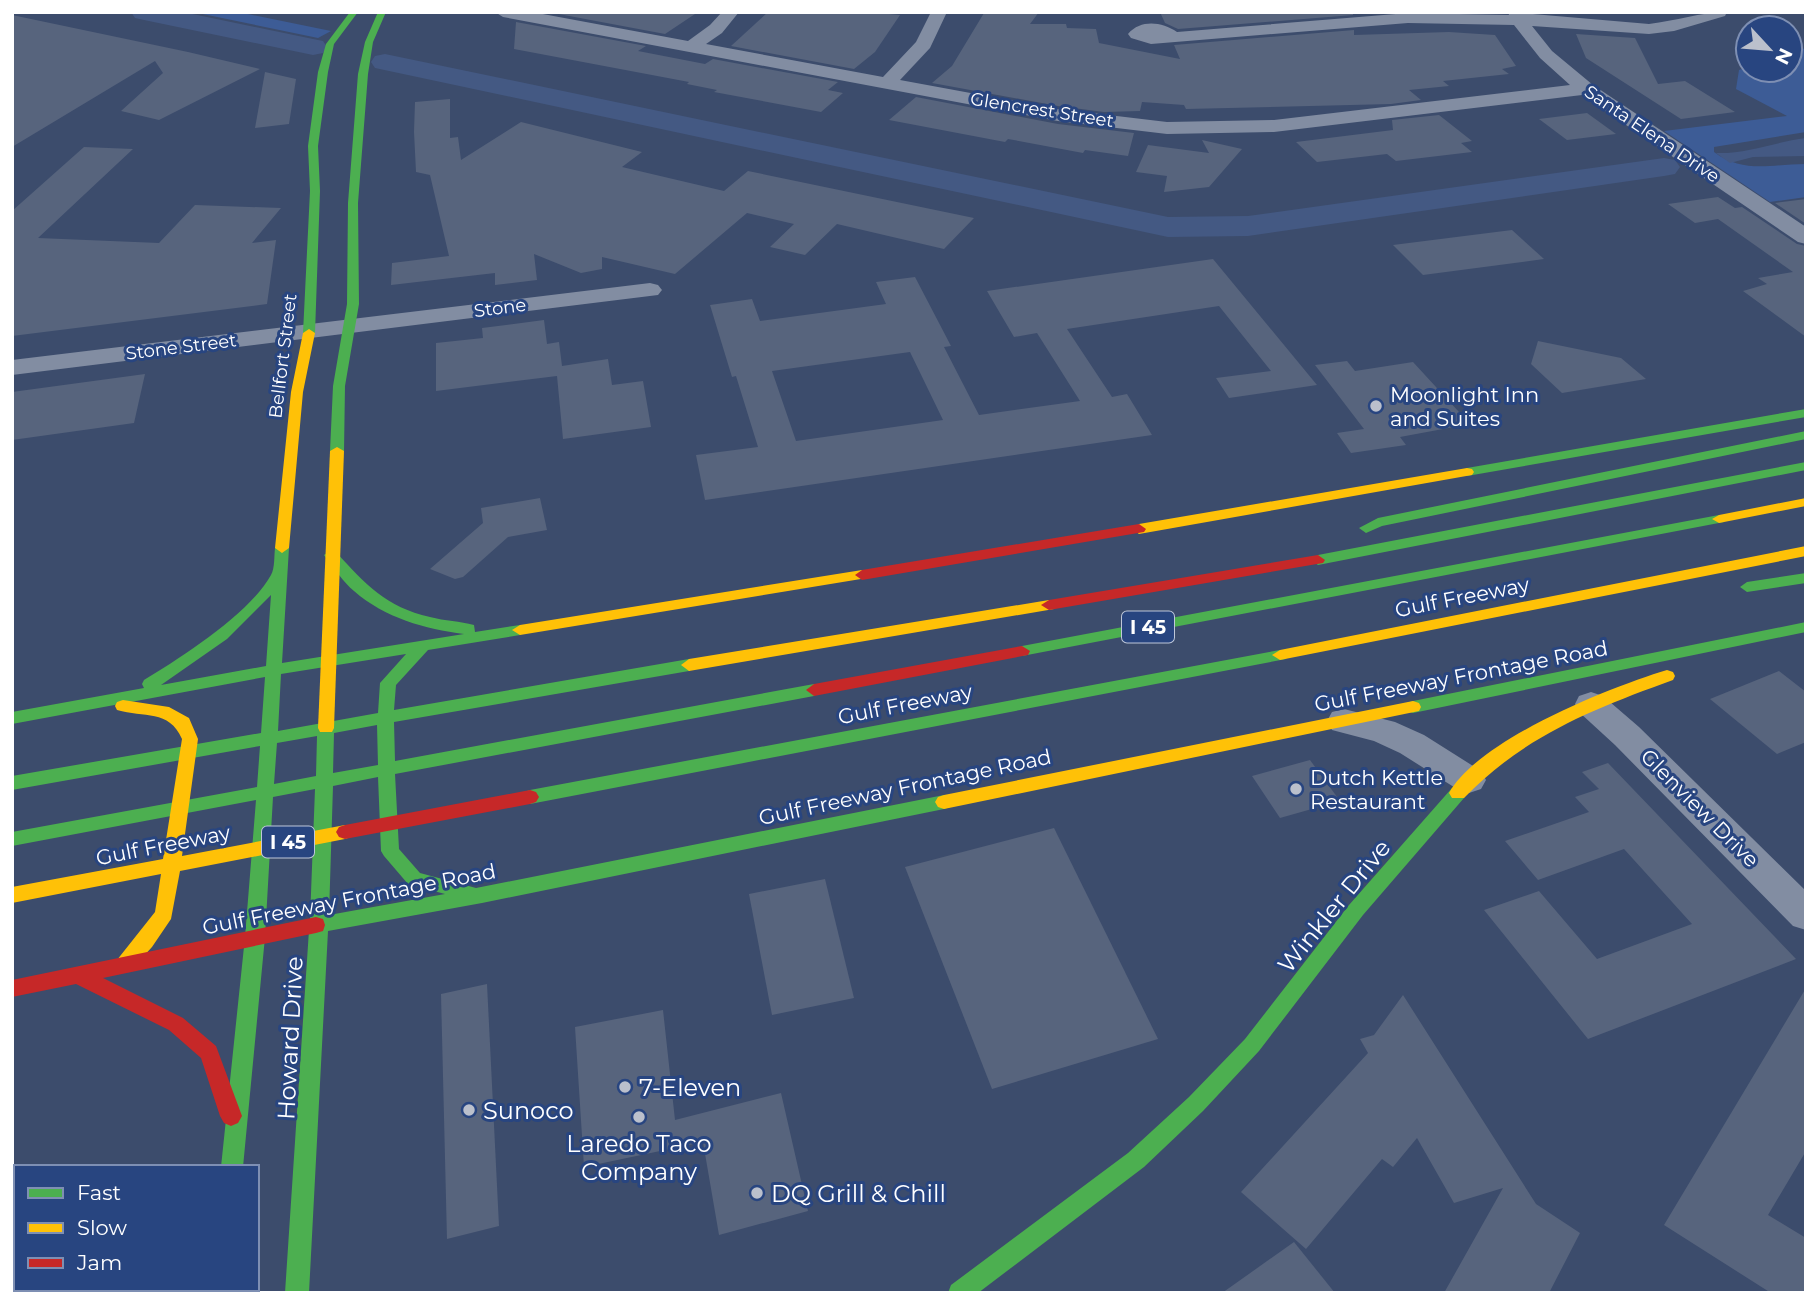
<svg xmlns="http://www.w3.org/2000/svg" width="1818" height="1305" viewBox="0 0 1818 1305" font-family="Montserrat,sans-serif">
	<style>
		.green { fill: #3d5c96 }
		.water { fill: #445983 }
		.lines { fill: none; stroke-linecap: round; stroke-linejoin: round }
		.river { fill: #445983; fill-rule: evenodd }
		.building { fill: #57647d; fill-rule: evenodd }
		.street { fill: #828da2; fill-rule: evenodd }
		.fast { fill: #4caf50; fill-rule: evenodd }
		.slow { fill: #ffc107; fill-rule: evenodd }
		.jam { fill: #c62828; fill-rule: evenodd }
		.poi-dot { fill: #bbc0cc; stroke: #284580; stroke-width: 2.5 }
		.labels { text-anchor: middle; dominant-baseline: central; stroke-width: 6; stroke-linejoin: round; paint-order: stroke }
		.far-street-label { font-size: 18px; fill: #fff; stroke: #284580 }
		.shield { fill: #284580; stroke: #bec7d9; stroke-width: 2 }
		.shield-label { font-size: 19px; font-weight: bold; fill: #fff }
		.poi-label { font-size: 21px; fill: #fff; stroke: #284580; text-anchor: start }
		.street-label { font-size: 21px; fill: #fff; stroke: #284580 }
		.near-street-label { font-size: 24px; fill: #fff; stroke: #284580 }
		.near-poi-label { font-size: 24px; fill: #fff; stroke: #284580; text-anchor: start }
	</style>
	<rect width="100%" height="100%" fill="#3c4c6c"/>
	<!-- green -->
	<g class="green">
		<polygon points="193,12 238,12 331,31 318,38"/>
		<path d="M1806,48V132L1714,147V152C1744,174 1770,164 1806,164V197L1770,202L1664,131L1787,116L1736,89L1739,70L1748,67V70H1790V53Z"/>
	</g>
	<!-- water -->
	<path class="water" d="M1806,138V156L1753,157L1730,163L1716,153C1747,154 1775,142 1806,138Z"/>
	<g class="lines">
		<!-- river -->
		<g class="river">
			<polygon points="131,12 183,12 313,39 323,41 327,47 323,53 313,55 144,20 135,18"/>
			<polygon points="385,54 1168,217 1248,216 1664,158 1675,160 1680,167 1675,174 1664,176 1248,236 1168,237 375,68 371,62 375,56"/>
		</g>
	</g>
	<!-- building -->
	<g class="building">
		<polygon points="548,12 698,12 665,34"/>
		<polygon points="768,12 867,12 900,15 875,52 854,69 731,46"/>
		<polygon points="991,12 1039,12 1030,24 1066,24 1067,28 1096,29 1099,43 1180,59 1174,45 1354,30 1354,35 1449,32 1495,35 1516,66 1502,69 1509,74 1443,81 1449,86 1409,90 1421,100 1391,104 1186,109 1184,105 1142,102 1140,111 1104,112 1058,106 932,83 952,66 984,13"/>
		<polygon points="1160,12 1353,12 1353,15 1178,29 1165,23"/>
		<polygon points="12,15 188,52 260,69 159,120 121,111 163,73 155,61 12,147"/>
		<polygon points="516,22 646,46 638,51 705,64 713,59 838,82 828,90 843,93 821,112 714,92 717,90 687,84 689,82 514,49"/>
		<polygon points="1576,34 1635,38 1658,84 1685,81 1735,112 1681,119 1586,58"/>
		<polygon points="265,72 296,79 289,124 255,128"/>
		<polygon points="916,97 1058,124 1134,133 1128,156 1085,150 1083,153 1008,139 1005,142 889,120"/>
		<polygon points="450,99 450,138 458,137 461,160 521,122 642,152 622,167 724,191 748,171 974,218 944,249 837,224 805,255 770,247 794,224 747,213 675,274 602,257 602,269 581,273 534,254 537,280 495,285 495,273 391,285 392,263 449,256 430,175 416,172 414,132 415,102"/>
		<polygon points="1587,113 1616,134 1567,140 1539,119"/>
		<polygon points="1439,115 1472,141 1461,143 1472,152 1396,161 1387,154 1317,162 1296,142 1393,130 1392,120"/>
		<polygon points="1202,140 1242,149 1209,187 1164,192 1167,176 1136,172 1148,145 1209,153"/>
		<polygon points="84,147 133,149 38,238 159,243 195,205 281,208 252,243 276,240 267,304 12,336 12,211"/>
		<polygon points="1718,197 1735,208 1742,207 1797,244 1806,246 1806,337 1743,291 1767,284 1758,278 1793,272 1718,219 1695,223 1668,204"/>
		<polygon points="1806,199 1806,224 1775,203"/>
		<polygon points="1512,230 1544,259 1423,275 1393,245"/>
		<path d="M1213,259L1317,385L1229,398L1216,378L1271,371L1219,306L1067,329L1112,397L1127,394L1152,435L705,500L696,455L758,447L736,376L732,377L710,305L752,299L760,321L886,304L876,282L915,277L951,346L944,347L979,415L1080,401L1037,333L1014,337L987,291ZM910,352L943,420L796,441L772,371Z"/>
		<polygon points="544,320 547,344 559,342 562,366 608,359 612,385 643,381 651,427 563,439 557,376 436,391 436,343 483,338 482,328"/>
		<polygon points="1538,341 1621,358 1646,379 1562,393 1531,364"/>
		<polygon points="1347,361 1355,371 1413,362 1470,424 1400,437 1406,445 1351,453 1337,433 1364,429 1315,365"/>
		<polygon points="145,374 134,423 12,440 12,392"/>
		<polygon points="540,498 547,530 508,537 463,577 455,579 430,569 483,523 481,508"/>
		<polygon points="1779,671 1806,692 1806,742 1777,754 1710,699"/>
		<polygon points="1310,760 1340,801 1280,818 1252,776"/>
		<polygon points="1608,763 1796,959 1588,1039 1484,910 1539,891 1597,959 1692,924 1624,849 1538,880 1505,841 1589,812 1575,797 1599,789 1582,772"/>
		<polygon points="1054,828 1158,1039 992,1089 905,867"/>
		<polygon points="825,879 854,998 772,1015 749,894"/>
		<polygon points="487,984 499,1226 447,1239 441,994"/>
		<polygon points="1806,988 1806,1151 1768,1215 1806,1238 1806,1293 1771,1293 1664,1225"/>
		<polygon points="1403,995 1536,1204 1580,1233 1549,1293 1444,1293 1503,1188 1454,1203 1417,1138 1393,1167 1382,1159 1306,1249 1241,1192 1368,1053 1360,1039 1374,1035"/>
		<polygon points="663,1010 675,1120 781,1093 808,1211 719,1235 703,1142 584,1167 575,1027"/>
		<polygon points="1294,1242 1335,1293 1222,1293"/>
	</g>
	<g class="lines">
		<!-- street -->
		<g class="street">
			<path d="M495,12H532L688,41L710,25L722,12H739L722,33L706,44L883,77L916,42L931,12H947L930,48L900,80L1058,109L1167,122L1274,120L1570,85L1540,58L1514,25L1408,23L1151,44L1131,38L1128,34C1141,19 1162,22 1177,32L1408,13L1509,15L1508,12L1649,24C1676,21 1700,12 1727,12L1725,16L1674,31L1649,34L1532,26L1552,51L1593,85L1806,227V244L1798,242L1582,95L1274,132L1167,134L1058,121L503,17Z"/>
			<polygon points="650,283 658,285 662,290 658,295 12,375 12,360"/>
			<polygon points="1591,692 1603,696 1639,727 1806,891 1806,930 1793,926 1615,745 1579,712 1575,704 1579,696"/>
			<polygon points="1344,709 1395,722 1424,735 1481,771 1486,780 1481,789 1469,793 1457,789 1400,753 1374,741 1332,730 1327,721 1332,712"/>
		</g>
		<!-- fast -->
		<g class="fast">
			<polygon points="350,12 358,12 334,44 328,72 318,146 320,191 315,333 309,337 303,333 310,191 308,146 318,72 326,44"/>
			<polygon points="378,12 386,12 373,42 368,74 358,203 359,304 345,386 344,451 337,455 330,451 333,386 347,304 348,203 358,74 365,42"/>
			<polygon points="1806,409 1806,417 1467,476 1460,472 1467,468"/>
			<polygon points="1806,431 1806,439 1382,526 1366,533 1359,528 1378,518"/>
			<polygon points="1806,462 1806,470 1318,565 1311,560 1318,555"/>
			<polygon points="1719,515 1726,519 1724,522 1022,656 1014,651 1022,646"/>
			<path d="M282,543L289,548L282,663L464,634C425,629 385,618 354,591C343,582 335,569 326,558L324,555L331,550L336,552C365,584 386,607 430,617C445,621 460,621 474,625L475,632L520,625L525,626L528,630L520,635L428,650L396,685L394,710L689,659L697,665L689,671L394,722L395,761L814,684L822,690L814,696L395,774L399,849L420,873L476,888L944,795L950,797L953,802L950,807L944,809L482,903L328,931L309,1293H285L309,930L307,925L310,919L315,789L273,797L265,937L243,1167H221L245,937L256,800L12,846V832L257,787L260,746L12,790V776L261,733L265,677L12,724V712L144,688L142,684L144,680C182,657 250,613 271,575C275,568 274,556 275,548ZM271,595L266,666L161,685L227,639ZM406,654L380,683L378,713L278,731L281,674ZM377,725L378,765L333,773L334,733ZM317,736L316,776L274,784L277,743ZM378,777L381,851L384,856L408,884L445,894L329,915L333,786Z"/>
			<polygon points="1806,573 1806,583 1747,592 1740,587 1747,582"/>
			<polygon points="1806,622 1806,632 1413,713 1407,711 1405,707 1407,703 1413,701"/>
			<polygon points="1280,650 1286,651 1288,655 1286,659 530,804 524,802 521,797 524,792 530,790"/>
			<polygon points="1458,786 1464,788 1467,793 1464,798 1363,915 1259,1051 1203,1111 1144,1167 978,1293 948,1293 951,1285 1128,1153 1189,1097 1245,1039 1349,905 1452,788"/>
			<polygon points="209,1289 232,1289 232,1293 208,1293"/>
		</g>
		<!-- slow -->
		<g class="slow">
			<polygon points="309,329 315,333 303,392 289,548 282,553 275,548 291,392 303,333"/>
			<polygon points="337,447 344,451 334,728 332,732 320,732 318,728 330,451"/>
			<polygon points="1467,468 1472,469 1474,472 1472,475 1139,534 1132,529 1139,524"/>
			<polygon points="1806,498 1806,506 1719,523 1712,519 1719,515"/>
			<polygon points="1806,546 1806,556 1280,660 1272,655 1280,650"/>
			<polygon points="862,570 867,572 869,575 867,578 520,635 512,630 520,625"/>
			<polygon points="1049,600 1057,605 1054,609 689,671 681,665 689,659"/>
			<path d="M1667,670L1673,672L1675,676L1673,680C1593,709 1524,736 1464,798H1452L1449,793C1478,740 1610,687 1667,670Z"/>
			<path d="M123,700L169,707L189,718L198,739L182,856L345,825L351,827L354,832L351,837L345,839L180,871L171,919L152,947L130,971L123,973L116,971L113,965L155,912L161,874L12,903V887L163,859L182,739C169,709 144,718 117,710L115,706L117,702Z"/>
			<polygon points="1413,701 1419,703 1421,707 1419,711 944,809 938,807 935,802 938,797 944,795"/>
		</g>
		<!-- jam -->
		<g class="jam">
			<polygon points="1139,524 1146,529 1144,532 862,580 855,575 862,570"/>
			<polygon points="1318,555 1325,560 1323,563 1049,610 1041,605 1049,600"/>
			<polygon points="1022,646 1030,651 1028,655 814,696 806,690 814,684"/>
			<polygon points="530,790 536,792 539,797 536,802 530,804 345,839 339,837 336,832 339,827 345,825"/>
			<polygon points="316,917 323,919 325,925 323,931 316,933 103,978 183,1018 216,1046 242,1116 238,1123 231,1126 224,1123 220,1116 201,1058 169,1030 76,984 12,997 12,980"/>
		</g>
	</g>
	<!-- markers -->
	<g class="poi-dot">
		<circle cx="1376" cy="406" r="7"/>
		<circle cx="1296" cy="789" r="7"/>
		<circle cx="625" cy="1087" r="7"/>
		<circle cx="469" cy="1110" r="7"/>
		<circle cx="639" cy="1117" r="7"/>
		<circle cx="757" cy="1193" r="7"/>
	</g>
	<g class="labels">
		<!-- far-street labels -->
		<g class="far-street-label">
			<text transform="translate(1042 110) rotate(9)">Glencrest Street</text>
			<text transform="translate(1652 134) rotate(34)">Santa Elena Drive</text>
			<text transform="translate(500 308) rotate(-7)">Stone</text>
			<text transform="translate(181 347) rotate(-7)">Stone Street</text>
			<text transform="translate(283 356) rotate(-83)">Bellfort Street</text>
		</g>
		<!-- shield labels -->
		<g class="shield">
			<rect x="1122" y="611.5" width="52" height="31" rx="5"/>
			<rect x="262" y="826.5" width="52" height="31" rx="5"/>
		</g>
		<g class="shield-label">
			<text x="1148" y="627">I 45</text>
			<text x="288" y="842">I 45</text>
		</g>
		<!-- poi labels -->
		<g class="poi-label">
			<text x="1390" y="394">Moonlight Inn<tspan x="1390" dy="24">and Suites</tspan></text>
			<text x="1310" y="777">Dutch Kettle<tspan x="1310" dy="24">Restaurant</tspan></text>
		</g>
		<!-- street labels -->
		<g class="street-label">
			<text transform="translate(1462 597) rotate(-11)">Gulf Freeway</text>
			<text transform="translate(1461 676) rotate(-11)">Gulf Freeway Frontage Road</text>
			<text transform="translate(905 704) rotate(-11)">Gulf Freeway</text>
			<text transform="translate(905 787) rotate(-12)">Gulf Freeway Frontage Road</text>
			<text transform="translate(1700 808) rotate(45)">Glenview Drive</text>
			<text transform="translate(163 845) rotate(-11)">Gulf Freeway</text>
			<text transform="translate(349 899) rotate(-11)">Gulf Freeway Frontage Road</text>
		</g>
		<!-- near-street labels -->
		<g class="near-street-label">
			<text transform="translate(1334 906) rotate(-51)">Winkler Drive</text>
			<text transform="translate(290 1038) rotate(-87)">Howard Drive</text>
		</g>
		<!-- near-poi labels -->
		<g class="near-poi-label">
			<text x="639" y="1087">7-Eleven</text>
			<text x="483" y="1110">Sunoco</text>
			<text x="639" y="1143" text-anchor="middle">Laredo Taco<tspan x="639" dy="28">Company</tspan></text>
			<text x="771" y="1193">DQ Grill &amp; Chill</text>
		</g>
	</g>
	<!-- border -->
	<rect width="1818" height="1305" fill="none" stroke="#ffffff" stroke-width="28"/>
	<!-- legend -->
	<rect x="14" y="1165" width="245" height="126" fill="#284580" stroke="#7e8fb3" stroke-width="2"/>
	<rect x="28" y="1188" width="35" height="10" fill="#4caf50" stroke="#7e8fb3" stroke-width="2"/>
	<text x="77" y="1200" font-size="21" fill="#ffffff">Fast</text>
	<rect x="28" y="1223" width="35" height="10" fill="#ffc107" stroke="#7e8fb3" stroke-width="2"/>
	<text x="77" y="1235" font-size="21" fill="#ffffff">Slow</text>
	<rect x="28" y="1258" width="35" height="10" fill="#c62828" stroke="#7e8fb3" stroke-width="2"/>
	<text x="77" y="1270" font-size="21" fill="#ffffff">Jam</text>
	<!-- north arrow -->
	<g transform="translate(1769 49) rotate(116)"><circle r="33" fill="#284580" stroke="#7e8fb3" stroke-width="2"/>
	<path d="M0-5L12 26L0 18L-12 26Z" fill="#bbc0cc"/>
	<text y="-10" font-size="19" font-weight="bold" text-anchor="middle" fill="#ffffff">N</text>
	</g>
</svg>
